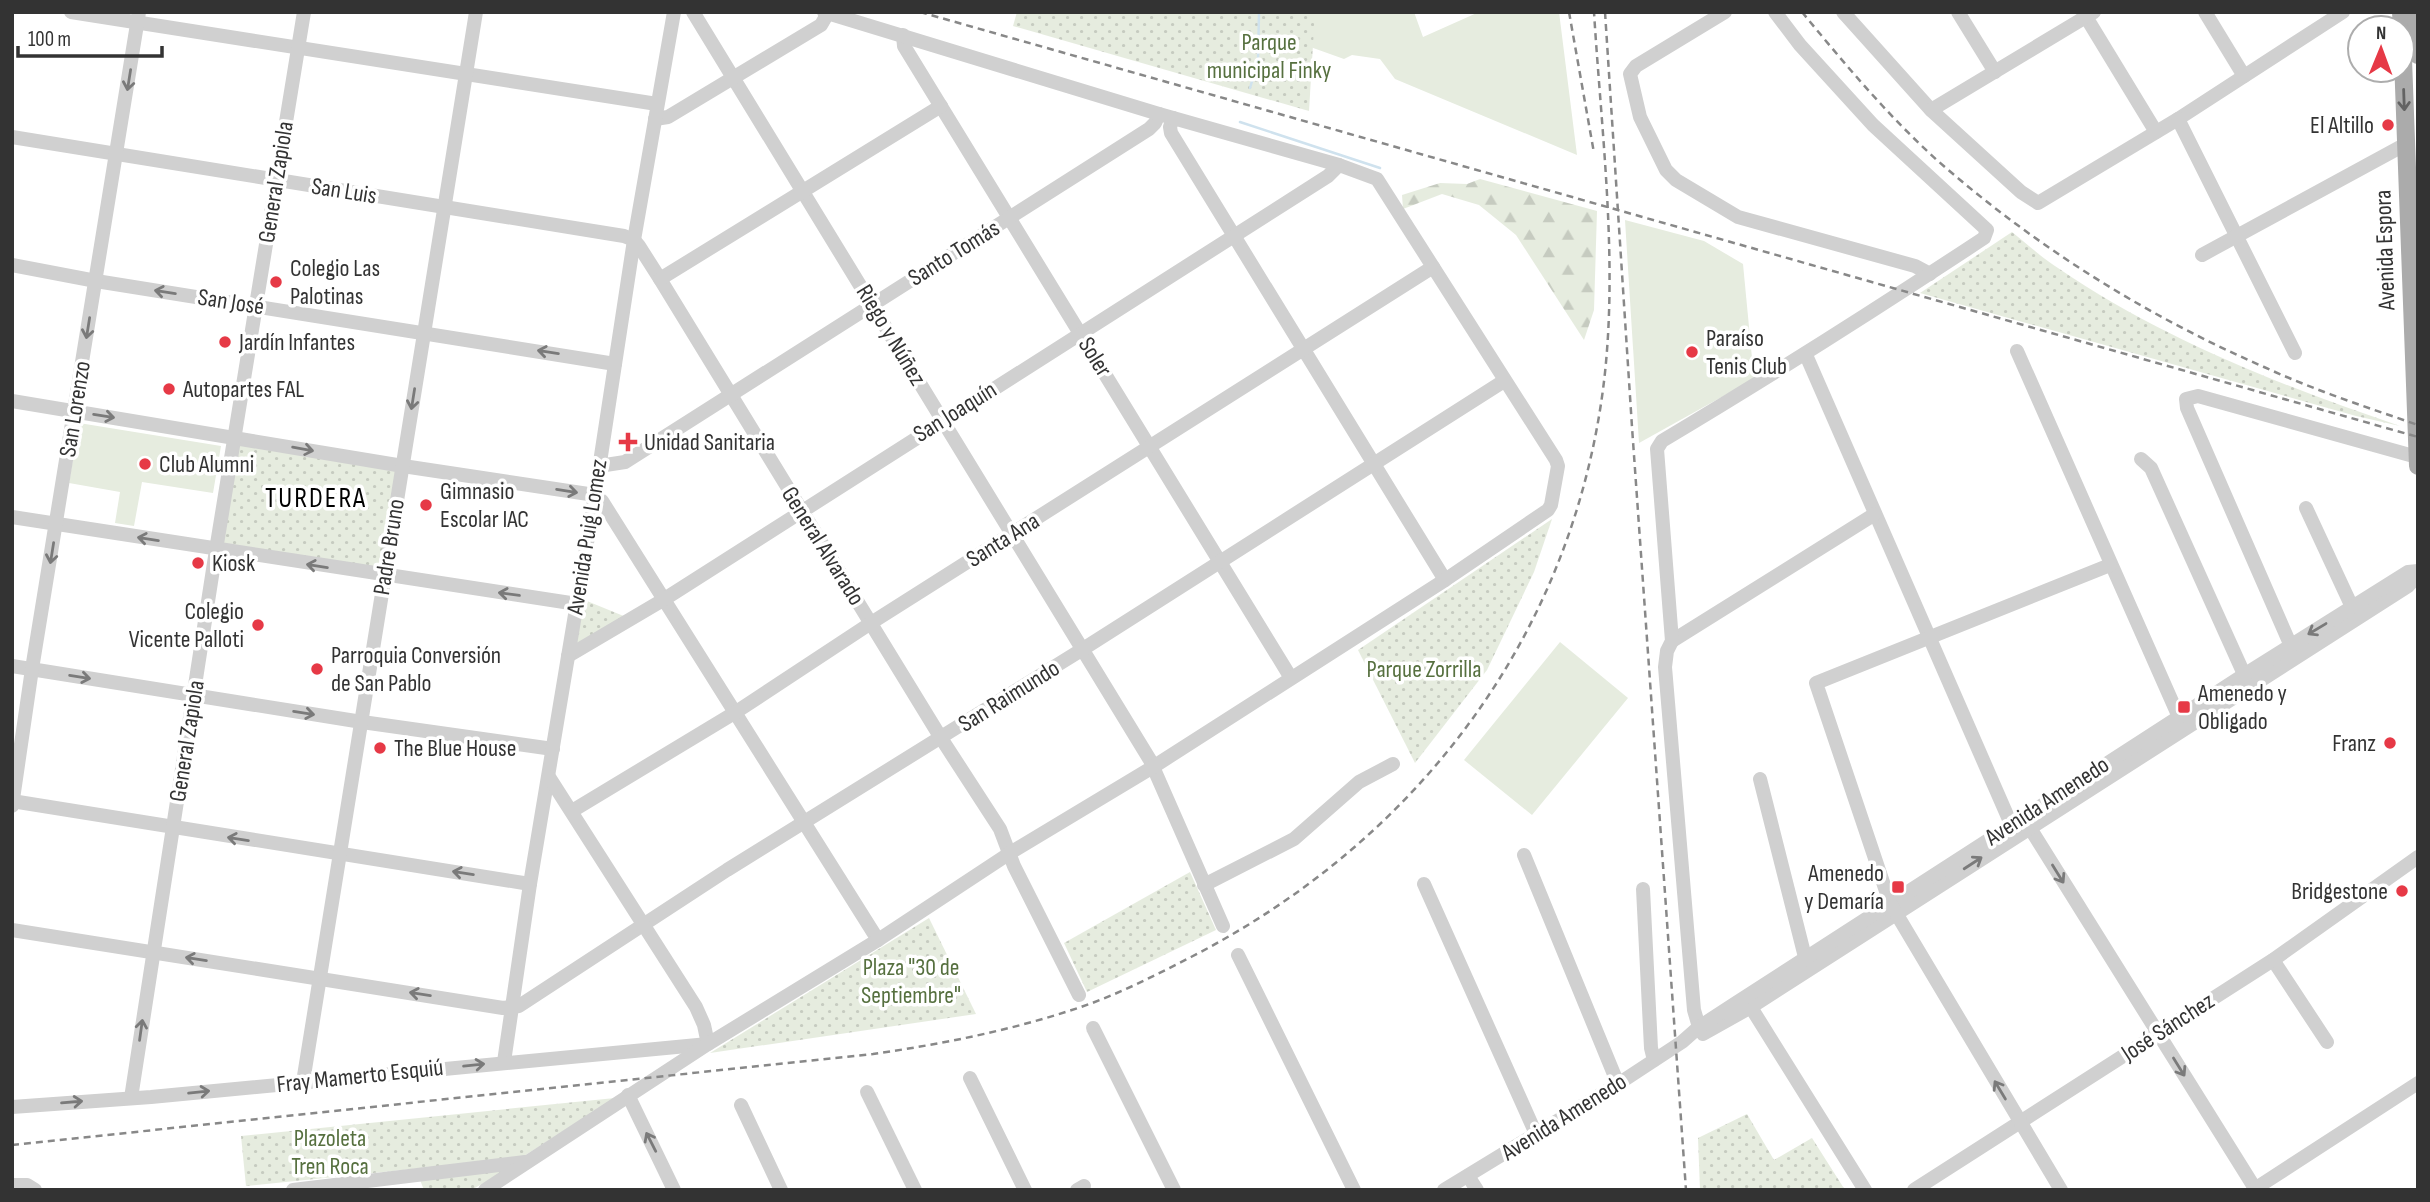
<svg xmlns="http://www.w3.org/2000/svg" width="2430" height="1202" viewBox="0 0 2430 1202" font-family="'Sofia Sans Condensed',sans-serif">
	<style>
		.grass { fill: #e6ecdf }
		.forest { fill: url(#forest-firs) }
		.park { fill: url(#park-dots) }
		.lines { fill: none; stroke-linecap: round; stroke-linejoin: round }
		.stream { stroke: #cfe2ee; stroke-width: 2.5 }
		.minor { stroke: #d0d0d0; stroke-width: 14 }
		.major { stroke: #ababab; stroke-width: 18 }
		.rail { stroke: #888; stroke-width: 2.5; stroke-dasharray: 7 5; stroke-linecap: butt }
		.oneway { stroke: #7a7a7a }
		.oneway2 { stroke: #636363 }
		.poi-dot { fill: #e63946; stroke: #fff; stroke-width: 2.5 }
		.labels { text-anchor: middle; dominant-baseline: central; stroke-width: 7; stroke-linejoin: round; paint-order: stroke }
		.park-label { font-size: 24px; fill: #56703f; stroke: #fff }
		.poi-label { font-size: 24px; fill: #333; stroke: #fff; text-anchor: start }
		.street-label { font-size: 24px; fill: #333; stroke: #fff }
		.quarter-label { font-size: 28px; letter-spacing: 2px; fill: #000; stroke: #fff }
	</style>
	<defs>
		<pattern id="forest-firs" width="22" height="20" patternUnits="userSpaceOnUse" patternTransform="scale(1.75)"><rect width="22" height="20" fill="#e6ecdf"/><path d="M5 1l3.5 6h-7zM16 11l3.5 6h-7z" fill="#c6cbc0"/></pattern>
		<pattern id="park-dots" width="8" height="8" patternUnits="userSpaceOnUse" patternTransform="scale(1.75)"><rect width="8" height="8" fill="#e6ecdf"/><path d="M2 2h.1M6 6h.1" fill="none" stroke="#c6cbc0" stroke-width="1.8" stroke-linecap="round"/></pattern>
	</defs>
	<rect width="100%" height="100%" fill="#fff"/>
	<!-- grass -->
	<g class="grass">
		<polygon points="1305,12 1414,12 1423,37 1479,12 1559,12 1577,155 1395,79 1380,59 1352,55 1344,59 1302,44"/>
		<polygon points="1625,220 1704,241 1743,264 1754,379 1639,443"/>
		<polygon points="79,423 221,446 213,493 142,482 134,526 115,523 120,492 69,483"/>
		<polygon points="1560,642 1628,698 1532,815 1464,760"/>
	</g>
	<!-- forest -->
	<polygon class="forest" points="1480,179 1597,211 1594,310 1584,340 1516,235 1479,205 1442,194 1403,209 1402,195 1440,183 1467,184"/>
	<!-- park -->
	<g class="park">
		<polygon points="1017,12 1315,12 1309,111 1013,26"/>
		<path d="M2012,232C2027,244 2042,258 2058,268C2162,339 2282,386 2400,426L2356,416L1920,293Z"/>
		<polygon points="235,437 403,466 384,576 216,550"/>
		<polygon points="1552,519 1534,572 1487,670 1415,763 1358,650"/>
		<polygon points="582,599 626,617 573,646"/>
		<polygon points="1190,872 1216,930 1087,992 1064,943"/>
		<polygon points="929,918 976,1014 710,1053"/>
		<polygon points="615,1098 521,1158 246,1186 241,1136"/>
		<polygon points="1747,1114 1774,1160 1812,1138 1845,1190 1700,1190 1698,1138"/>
		<polygon points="508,1170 471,1190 424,1190 420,1180"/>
	</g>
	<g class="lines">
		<!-- stream -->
		<g class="stream">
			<polyline points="1250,88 1258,61 1259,12"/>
			<polyline points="1240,122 1380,168"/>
		</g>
		<!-- minor -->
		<g class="minor">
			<polyline points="71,12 657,104"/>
			<polyline points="693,12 1150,760 1223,926"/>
			<polyline points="1725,12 1636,66 1630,74 1640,117 1666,170 1676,180 1738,217 1915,266 1930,274"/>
			<polyline points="1843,12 1931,110 2021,192 2038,203 2178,119 2343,12"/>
			<polyline points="1958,12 1995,72"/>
			<polyline points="2083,12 2156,132"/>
			<polyline points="2205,12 2244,76"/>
			<polyline points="903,35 904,46 1291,678"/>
			<polyline points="1931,110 2094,12"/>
			<polyline points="1173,118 1170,127 1171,133 1445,580"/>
			<polyline points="655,119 668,117 821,25 828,13"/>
			<polyline points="2178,119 2295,353"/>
			<polyline points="12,137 624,236 634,240 639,246 660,279 941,738 1000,829 1014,866 1079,995"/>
			<polyline points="2202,255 2406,144"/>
			<polyline points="12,265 96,281 615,364"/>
			<polyline points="660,279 941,106"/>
			<polyline points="2017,351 2182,724"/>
			<polyline points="1806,355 2014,831"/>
			<polyline points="12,401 403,466 595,495 602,501 878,940"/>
			<polyline points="2141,459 2151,468 2248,683"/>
			<polyline points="599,466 625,462 1149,129 1155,123 1159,114"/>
			<polyline points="2306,508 2352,607"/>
			<polyline points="12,517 577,604"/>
			<polyline points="1672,641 1875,514"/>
			<polyline points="2294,653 2187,408 2186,399 2198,396 2417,457"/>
			<polyline points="568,656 663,600 1328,176 1339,165"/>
			<polyline points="12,666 362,722 553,749"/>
			<polyline points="1760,779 1807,965"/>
			<polyline points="12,801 530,884"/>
			<polyline points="12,806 32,669 139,12"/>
			<polyline points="572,811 736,712 871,623 1433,267"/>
			<polyline points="2025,820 2256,1190"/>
			<polyline points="1524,855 1618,1084"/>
			<polyline points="1424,884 1536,1134"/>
			<polyline points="1204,885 1294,839 1359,782 1393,764"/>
			<polyline points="1643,889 1651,1048 1654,1060"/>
			<polyline points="12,930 503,1008 519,1006 727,870 1083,649 1504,381"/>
			<polyline points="1238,955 1354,1190"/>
			<polyline points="2273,960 2327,1042"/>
			<polyline points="1747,1001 1865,1190"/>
			<path d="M1699,1027L1694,1010L1665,667L1667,651L1672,641L1657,449L1662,441C1771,376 1878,308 1984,238L1987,230L1873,125L1800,45L1775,12"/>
			<polyline points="1093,1028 1174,1190"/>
			<polyline points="1703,1034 1751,1007 2408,586 2418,575"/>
			<polyline points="504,1062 530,884 595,495 634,240 674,12"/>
			<polyline points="970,1078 1025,1190"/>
			<polyline points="303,1082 476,12"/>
			<polyline points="867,1092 915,1190"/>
			<polyline points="628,1095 674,1190"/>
			<polyline points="131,1098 216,550 304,12"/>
			<polyline points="741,1105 781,1190"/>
			<polyline points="12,1107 151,1097 708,1044 704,1025 696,1007 549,777"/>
			<polyline points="1468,1176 1477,1190"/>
			<polyline points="12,1185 27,1185 35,1190"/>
			<polyline points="293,1190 525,1162"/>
			<polyline points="485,1190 708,1044 878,940 1010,853 1153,767 1445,580 1548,510 1551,505 1558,466 1556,460 1377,179 1339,165 1159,114 824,12"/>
			<polyline points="1077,1190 1084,1186"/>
			<polyline points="1444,1190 1618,1084 1682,1042 1699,1027 1733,1005 2244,675 2408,572 2418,571"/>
			<polyline points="1914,1190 2273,960 2418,857"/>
			<polyline points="2061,1190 1890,903 1816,683 2110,565"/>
			<polyline points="2253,1190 2418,1083"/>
		</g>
		<!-- major -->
		<g class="major">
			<polyline points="2401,12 2402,28"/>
			<polyline points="2416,12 2418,55"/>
			<polyline points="2402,32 2418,466"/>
		</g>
		<!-- rail -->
		<g class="rail">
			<polyline points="920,12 2418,437"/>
			<polyline points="1569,12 1594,153"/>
			<polyline points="1605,12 1632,427 1686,1190"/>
			<path d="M1802,12C1844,63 1888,116 1938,161C2036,247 2145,315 2264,367C2314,390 2366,407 2418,425"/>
			<path d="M12,1145L873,1054C943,1044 1012,1030 1078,1008C1117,995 1154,976 1191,957C1407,846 1561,653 1600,410C1621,281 1602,142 1594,12"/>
		</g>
	</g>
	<!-- one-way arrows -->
	<defs><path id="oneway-shaft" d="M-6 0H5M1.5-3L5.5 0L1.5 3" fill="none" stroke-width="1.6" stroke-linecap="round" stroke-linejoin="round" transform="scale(1.75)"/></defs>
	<g class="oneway">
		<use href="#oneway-shaft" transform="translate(129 80) rotate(99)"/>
		<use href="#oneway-shaft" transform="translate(165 292) rotate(-171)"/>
		<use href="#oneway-shaft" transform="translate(88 328) rotate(99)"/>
		<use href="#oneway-shaft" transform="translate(548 352) rotate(-171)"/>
		<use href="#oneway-shaft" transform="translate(413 399) rotate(99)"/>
		<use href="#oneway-shaft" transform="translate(104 416) rotate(9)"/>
		<use href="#oneway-shaft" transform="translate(303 449) rotate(10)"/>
		<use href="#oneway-shaft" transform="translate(567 491) rotate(9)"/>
		<use href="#oneway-shaft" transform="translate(148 539) rotate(-171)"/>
		<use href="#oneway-shaft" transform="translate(52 553) rotate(99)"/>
		<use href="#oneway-shaft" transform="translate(317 566) rotate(-171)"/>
		<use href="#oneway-shaft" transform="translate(509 594) rotate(-172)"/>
		<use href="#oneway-shaft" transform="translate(2317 629) rotate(149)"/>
		<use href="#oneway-shaft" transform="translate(80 677) rotate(9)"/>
		<use href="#oneway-shaft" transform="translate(304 713) rotate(9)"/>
		<use href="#oneway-shaft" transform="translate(238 839) rotate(-171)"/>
		<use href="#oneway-shaft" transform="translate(1973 863) rotate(-33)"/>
		<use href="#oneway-shaft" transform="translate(463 873) rotate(-171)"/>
		<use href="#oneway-shaft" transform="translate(2058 874) rotate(58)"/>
		<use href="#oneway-shaft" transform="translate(196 959) rotate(-171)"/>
		<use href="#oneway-shaft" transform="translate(420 994) rotate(-171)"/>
		<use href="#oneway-shaft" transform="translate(141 1030) rotate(-82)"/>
		<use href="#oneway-shaft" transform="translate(474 1065) rotate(-6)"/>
		<use href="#oneway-shaft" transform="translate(2179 1067) rotate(58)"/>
		<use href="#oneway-shaft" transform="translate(2000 1090) rotate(-121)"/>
		<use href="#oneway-shaft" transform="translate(199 1092) rotate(-6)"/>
		<use href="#oneway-shaft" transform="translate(72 1102) rotate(-5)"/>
		<use href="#oneway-shaft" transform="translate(651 1142) rotate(-117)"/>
	</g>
	<use class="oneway2" href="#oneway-shaft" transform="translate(2404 100) rotate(88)"/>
	<!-- markers -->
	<g class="poi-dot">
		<circle cx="2388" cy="125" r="7"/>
		<circle cx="276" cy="282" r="7"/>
		<circle cx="225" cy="342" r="7"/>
		<circle cx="1692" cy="352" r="7"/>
		<circle cx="169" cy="389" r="7"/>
		<path d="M624.5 431.5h7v7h7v7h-7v7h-7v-7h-7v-7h7z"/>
		<circle cx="145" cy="464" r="7"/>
		<circle cx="426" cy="505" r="7"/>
		<circle cx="198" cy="563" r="7"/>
		<circle cx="258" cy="625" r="7"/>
		<circle cx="317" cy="669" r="7"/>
		<rect x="2177" y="700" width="14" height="14" rx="3.5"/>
		<circle cx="2390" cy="743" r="7"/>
		<circle cx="380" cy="748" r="7"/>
		<rect x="1891" y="880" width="14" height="14" rx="3.5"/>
		<circle cx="2402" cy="891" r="7"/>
	</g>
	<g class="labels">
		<!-- park labels -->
		<g class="park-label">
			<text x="1269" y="42">Parque<tspan x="1269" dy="28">municipal Finky</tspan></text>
			<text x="1424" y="669">Parque Zorrilla</text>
			<text x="911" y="967">Plaza "30 de<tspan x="911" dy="28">Septiembre"</tspan></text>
			<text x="330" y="1138">Plazoleta<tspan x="330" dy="28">Tren Roca</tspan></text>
		</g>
		<!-- poi labels -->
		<g class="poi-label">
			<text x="2374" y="125" text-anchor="end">El Altillo</text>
			<text x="290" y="268">Colegio Las<tspan x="290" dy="28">Palotinas</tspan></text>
			<text x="1706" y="338">Paraíso<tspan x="1706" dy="28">Tenis Club</tspan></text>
			<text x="239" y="342">Jardín Infantes</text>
			<text x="183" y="389">Autopartes FAL</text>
			<text x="644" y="442">Unidad Sanitaria</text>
			<text x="159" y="464">Club Alumni</text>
			<text x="440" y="491">Gimnasio<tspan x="440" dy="28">Escolar IAC</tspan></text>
			<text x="212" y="563">Kiosk</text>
			<text x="244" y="611" text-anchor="end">Colegio<tspan x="244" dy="28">Vicente Palloti</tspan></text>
			<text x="331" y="655">Parroquia Conversión<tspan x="331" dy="28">de San Pablo</tspan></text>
			<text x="2198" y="693">Amenedo y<tspan x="2198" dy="28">Obligado</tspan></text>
			<text x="2376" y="743" text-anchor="end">Franz</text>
			<text x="394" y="748">The Blue House</text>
			<text x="1884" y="873" text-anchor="end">Amenedo<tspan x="1884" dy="28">y Demaría</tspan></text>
			<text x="2388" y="891" text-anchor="end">Bridgestone</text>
		</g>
		<!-- street labels -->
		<g class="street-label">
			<text transform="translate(276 182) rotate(-81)">General Zapiola</text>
			<text transform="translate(344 191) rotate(9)">San Luis</text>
			<text transform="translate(2385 250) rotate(-92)">Avenida Espora</text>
			<text transform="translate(954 253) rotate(-32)">Santo Tomás</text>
			<text transform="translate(231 302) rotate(9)">San José</text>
			<text transform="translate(891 335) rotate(59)">Riego y Núñez</text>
			<text transform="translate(1095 357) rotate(58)">Soler</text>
			<text transform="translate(75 409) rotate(-81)">San Lorenzo</text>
			<text transform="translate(955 412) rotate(-32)">San Joaquín</text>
			<text transform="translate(587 537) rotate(-81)">Avenida Puig Lomez</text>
			<text transform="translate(1003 540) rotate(-32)">Santa Ana</text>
			<text transform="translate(823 546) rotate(58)">General Alvarado</text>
			<text transform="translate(389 547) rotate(-81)">Padre Bruno</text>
			<text transform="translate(1009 696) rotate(-32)">San Raimundo</text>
			<text transform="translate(187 741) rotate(-81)">General Zapiola</text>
			<text transform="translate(2047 801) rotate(-33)">Avenida Amenedo</text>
			<text transform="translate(2168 1027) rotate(-33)">José Sánchez</text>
			<text transform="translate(360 1076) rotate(-6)">Fray Mamerto Esquiú</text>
			<text transform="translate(1564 1117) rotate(-32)">Avenida Amenedo</text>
		</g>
		<!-- quarter labels -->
		<g class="quarter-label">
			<text x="316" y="498">TURDERA</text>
		</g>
	</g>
	<!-- border -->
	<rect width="2430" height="1202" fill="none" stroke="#333333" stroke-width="28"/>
	<!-- north arrow -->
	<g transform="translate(2381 49) rotate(1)"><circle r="33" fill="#ffffff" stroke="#adadad" stroke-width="2"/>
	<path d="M0-5L12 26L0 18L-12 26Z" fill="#e63946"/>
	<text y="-10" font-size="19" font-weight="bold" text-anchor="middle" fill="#333333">N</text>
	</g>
	<!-- scale -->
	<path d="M18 46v10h144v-10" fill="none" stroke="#333333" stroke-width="3.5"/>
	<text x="28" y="46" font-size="21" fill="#333333" stroke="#ffffff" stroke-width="5" paint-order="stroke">100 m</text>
</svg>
